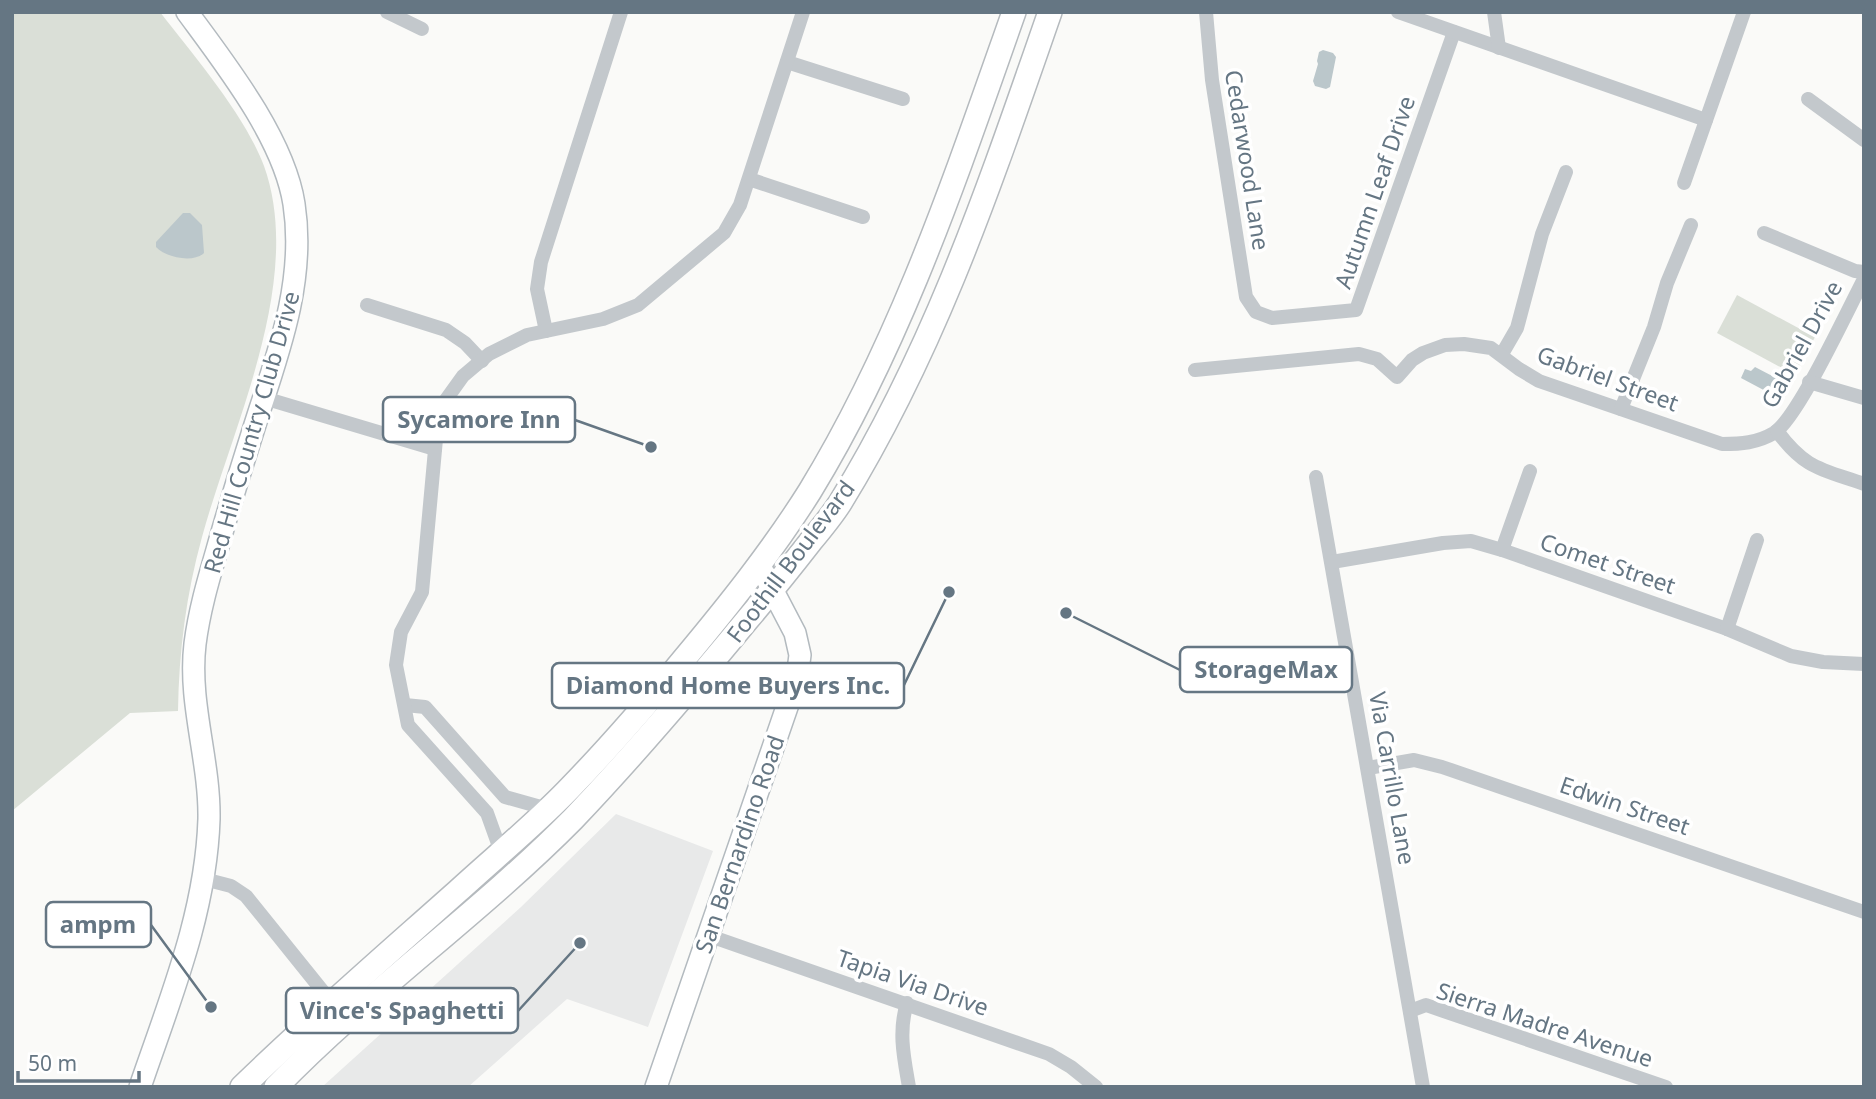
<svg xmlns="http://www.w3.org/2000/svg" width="1876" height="1099" viewBox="0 0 1876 1099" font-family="'Noto Sans',sans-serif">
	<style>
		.built { fill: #e8e9e9 }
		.green { fill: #dadfd7 }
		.water { fill: #bbc7cb }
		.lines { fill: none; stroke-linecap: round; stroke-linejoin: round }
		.secondary-casing { stroke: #b3babf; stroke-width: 24 }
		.primary-casing { stroke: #b5babe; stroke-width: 26 }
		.street { stroke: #c3c8cc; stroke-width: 14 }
		.secondary { stroke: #fff; stroke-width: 21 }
		.primary { stroke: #fff; stroke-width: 23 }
		.labels { text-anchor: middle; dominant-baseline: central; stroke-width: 7; stroke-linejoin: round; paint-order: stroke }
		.street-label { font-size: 23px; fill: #657683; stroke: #fff }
		.leader { fill: none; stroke: #657683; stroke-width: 2.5 }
		.callout-dot { fill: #657683; stroke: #fff; stroke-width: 2.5 }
		.callout { fill: #fff; stroke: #657683; stroke-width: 2.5 }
		.callout-label { font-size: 24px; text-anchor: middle; font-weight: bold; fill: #657683 }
	</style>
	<rect width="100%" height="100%" fill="#fafaf8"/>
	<!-- built -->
	<polygon class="built" points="616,814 713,851 648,1027 567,999 468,1087 322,1087 521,907"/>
	<!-- green -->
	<g class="green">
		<path d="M12,12H160C194,56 245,115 264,166C305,280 232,427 202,537C186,595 179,651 178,711L130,713L12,811Z"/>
		<polygon points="1737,295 1815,337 1795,375 1717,333"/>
	</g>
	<!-- water -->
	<g class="water">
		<polygon points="1323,50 1333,53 1336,57 1330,87 1326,89 1315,86 1313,81 1318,64 1317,61 1319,52"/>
		<path d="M183,213H190L202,225L204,253C194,263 166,258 156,247V242Z"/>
		<polygon points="1755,367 1780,380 1773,395 1741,378 1745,369 1751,371"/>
	</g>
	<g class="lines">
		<!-- secondary casing -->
		<g class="secondary-casing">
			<g id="secondary">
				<path d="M140,1087C170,999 206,913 209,819C210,760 188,703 195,644C199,612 208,581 217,550C230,503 245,456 260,409C282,343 305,275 294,204C284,139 226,65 187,12"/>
				<polyline points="656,1087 797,678 800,655 795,633 759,564"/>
			</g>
		</g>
		<!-- primary casing -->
		<g class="primary-casing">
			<g id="primary">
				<path d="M242,1087C312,1019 385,956 458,891C494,858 533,826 567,791C608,749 647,704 684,659C729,605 773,550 810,491C901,342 956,176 1014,12"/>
				<path d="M276,1087C369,991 479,914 573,819C634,755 691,688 747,620C769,594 790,568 811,541C821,529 831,517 840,503C936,347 990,184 1050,12"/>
			</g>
		</g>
		<!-- street -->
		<g class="street">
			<polyline points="387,12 422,29"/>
			<polyline points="1206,12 1212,80 1246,297 1256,312 1272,318 1356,310 1454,32"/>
			<polyline points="1398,12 1706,120"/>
			<polyline points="1494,12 1499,48"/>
			<polyline points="787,62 903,99"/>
			<polyline points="1808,99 1864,140"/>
			<polyline points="749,179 863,217"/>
			<polyline points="1684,183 1744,12"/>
			<polyline points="1764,233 1855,271 1864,272"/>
			<polyline points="367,305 446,330 465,343 482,361"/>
			<polyline points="546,331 537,289 541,262 621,12"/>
			<polyline points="1502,354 1517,328 1542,234 1566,172"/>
			<path d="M1195,370L1359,354L1377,359L1397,377L1412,360L1423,353L1445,345L1464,344L1491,348L1519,369L1539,381L1722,444C1741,444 1757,443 1774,433C1798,418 1848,309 1864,279"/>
			<polyline points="1809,382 1864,398"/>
			<polyline points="264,398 435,449"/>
			<polyline points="1621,409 1654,327 1667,283 1691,225"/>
			<path d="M1777,431C1805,469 1821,469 1864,484"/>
			<polyline points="1316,477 1423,1087"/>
			<polyline points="1502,550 1530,471"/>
			<polyline points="1332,562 1443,543 1471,541 1502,550 1727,629 1791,656 1823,662 1864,664"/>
			<polyline points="1727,629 1757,540"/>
			<polyline points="405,705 425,707 505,797 548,809"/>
			<polyline points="1368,768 1414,760 1442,767 1864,912"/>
			<polyline points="501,852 487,813 408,725 396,665 401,632 422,592 436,439 445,401 463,376 489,354 527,335 603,319 638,305 724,233 740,205 803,12"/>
			<polyline points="204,879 231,886 246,896 337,1009"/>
			<polyline points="707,935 1049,1054 1071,1067 1096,1087"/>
			<path d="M907,1003C898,1032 904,1058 909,1087"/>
			<polyline points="1410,1011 1426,1005 1666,1087"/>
		</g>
		<!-- secondary -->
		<use href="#secondary" class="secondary"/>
		<!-- primary -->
		<use href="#primary" class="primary"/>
	</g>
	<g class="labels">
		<!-- street labels -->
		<g class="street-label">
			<text transform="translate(1248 160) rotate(81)">Cedarwood Lane</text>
			<text transform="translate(1374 192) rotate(-71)">Autumn Leaf Drive</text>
			<text transform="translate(1801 344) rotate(-61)">Gabriel Drive</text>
			<text transform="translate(1608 378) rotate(20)">Gabriel Street</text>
			<text transform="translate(251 432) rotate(-74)">Red Hill Country Club Drive</text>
			<text transform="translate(790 561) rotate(-53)">Foothill Boulevard</text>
			<text transform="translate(1608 563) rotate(19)">Comet Street</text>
			<text transform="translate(1393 778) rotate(80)">Via Carrillo Lane</text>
			<text transform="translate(1625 805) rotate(19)">Edwin Street</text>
			<text transform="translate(739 844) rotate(-71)">San Bernardino Road</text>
			<text transform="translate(913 982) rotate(19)">Tapia Via Drive</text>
			<text transform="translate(1545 1024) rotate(18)">Sierra Madre Avenue</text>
		</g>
	</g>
	<!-- callouts -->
	<path class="leader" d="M651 447L575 420M1066 613L1180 670M949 592L904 685M211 1007L151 925M580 943L518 1011"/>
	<g class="callout-dot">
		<circle cx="651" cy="447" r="7"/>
		<circle cx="1066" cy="613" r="7"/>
		<circle cx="949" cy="592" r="7"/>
		<circle cx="211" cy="1007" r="7"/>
		<circle cx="580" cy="943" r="7"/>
	</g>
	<g class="callout">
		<rect x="383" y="397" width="192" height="45" rx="7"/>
		<rect x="1180" y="647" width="172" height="45" rx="7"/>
		<rect x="552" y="663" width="352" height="45" rx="7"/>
		<rect x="46" y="902" width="105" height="45" rx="7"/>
		<rect x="286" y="988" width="232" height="45" rx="7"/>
	</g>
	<g class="callout-label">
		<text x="479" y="428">Sycamore Inn</text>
		<text x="1266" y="678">StorageMax</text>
		<text x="728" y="694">Diamond Home Buyers Inc.</text>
		<text x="98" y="933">ampm</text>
		<text x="402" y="1019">Vince's Spaghetti</text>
	</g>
	<!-- border -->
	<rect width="1876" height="1099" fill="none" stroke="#657683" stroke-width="28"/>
	<!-- scale -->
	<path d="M18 1071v10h121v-10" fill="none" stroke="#657683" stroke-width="3.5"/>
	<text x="28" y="1071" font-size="21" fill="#657683" stroke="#ffffff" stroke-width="5" paint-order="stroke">50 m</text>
</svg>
